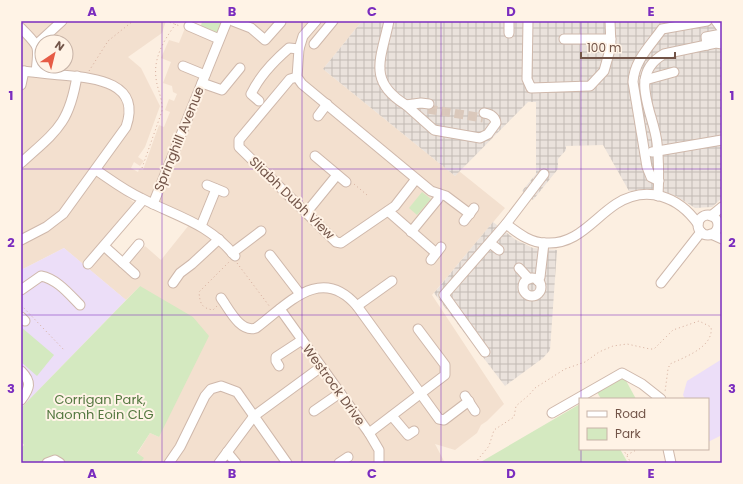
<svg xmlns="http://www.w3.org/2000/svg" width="743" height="484" viewBox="0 0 743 484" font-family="Poppins,sans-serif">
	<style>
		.residential { fill: #f3e0cf; fill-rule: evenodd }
		.industrial { fill: url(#industrial-grid) }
		.education { fill: #ecdef8 }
		.green { fill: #d4e9c0 }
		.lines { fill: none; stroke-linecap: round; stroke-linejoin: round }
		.minor-tunnel { stroke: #dac8bb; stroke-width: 9; stroke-dasharray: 9 4.5; stroke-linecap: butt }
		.minor-casing { stroke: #cfb8ab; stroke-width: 11 }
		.path { stroke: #d5ad9c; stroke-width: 1; stroke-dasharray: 1 3; stroke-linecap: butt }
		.minor { stroke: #fff; stroke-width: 9 }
		.grid { fill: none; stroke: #7b2cbf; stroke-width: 1; stroke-opacity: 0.55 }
		.labels { text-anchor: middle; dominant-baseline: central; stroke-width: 4; stroke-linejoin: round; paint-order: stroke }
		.street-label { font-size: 13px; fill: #725448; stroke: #fff3e6 }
		.park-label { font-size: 13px; fill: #557841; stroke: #fff3e6 }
		.neatline { fill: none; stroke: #7b2cbf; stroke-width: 1.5 }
		.grid-label { font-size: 13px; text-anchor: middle; font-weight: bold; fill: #7b2cbf }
	</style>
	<defs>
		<pattern id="industrial-grid" width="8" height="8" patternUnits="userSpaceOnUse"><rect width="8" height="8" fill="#eae2dc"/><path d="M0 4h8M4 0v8" fill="none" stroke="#c2bab4"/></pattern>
	</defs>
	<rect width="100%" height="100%" fill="#fcefe1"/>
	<!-- residential -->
	<path class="residential" d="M21,21H166L162,33L128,57L141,68L160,106L145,147L138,157L144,161L140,166L134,162L131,168L138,172L139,169L143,170L159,125L164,127L170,112L165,110L169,99L174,101L177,94L173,92L172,86L163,83L171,62L161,58L169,40L179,43L185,28L223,42L233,21H362L323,69L455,176L459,171L505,208L432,295L504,404L487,421L481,425L477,433L455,450L435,444L445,463H140L143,458L137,454L150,433L159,437L140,286L126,300L64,248L21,270ZM42,42H66V66H42ZM131,188L193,217L189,225L161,260L145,246L125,268L99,244L135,203L127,197Z"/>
	<!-- industrial -->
	<g class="industrial">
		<polygon points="362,21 722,21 722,198 712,207 695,208 676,196 649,189 629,191 603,145 566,146 566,150 558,159 558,169 533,200 522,191 536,174 536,102 528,102 455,176 323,69"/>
		<polygon points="493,222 516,240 533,248 557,250 550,350 543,358 505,386 434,293"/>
	</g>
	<!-- education -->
	<g class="education">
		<polygon points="64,248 126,300 21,408 21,270"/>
		<polygon points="722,359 722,435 708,442 708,399 685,399 683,395 687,381"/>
	</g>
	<!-- green -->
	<g class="green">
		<polygon points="202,21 223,21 221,36 201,26"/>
		<polygon points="422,192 431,199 417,215 409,208"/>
		<polygon points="140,286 193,317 209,336 159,437 150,433 137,453 144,458 140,463 21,463 21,448 24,445 21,441 21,408"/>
		<polygon points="21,327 54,355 37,376 21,362"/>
		<polygon points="624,377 636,399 601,399 597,392"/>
		<polygon points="580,404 580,449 620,449 628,463 479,463"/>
	</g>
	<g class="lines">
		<!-- minor-tunnel -->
		<polyline class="minor-tunnel" points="428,109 483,118"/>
		<!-- minor casing -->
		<g class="minor-casing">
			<g id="minor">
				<polyline points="233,21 251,28 265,40 281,22"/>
				<polyline points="316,21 303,36 299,49 297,77 302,84 431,191 446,196 470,214"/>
				<path d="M389,21C381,59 367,81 406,105"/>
				<polyline points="528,21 527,79 531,88 590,86 604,71 611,46 610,21"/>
				<polyline points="716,21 722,29"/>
				<polyline points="189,26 219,39"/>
				<path d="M21,28C40,48 39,44 36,72"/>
				<polyline points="509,33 509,21"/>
				<polyline points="564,39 611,39"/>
				<polyline points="37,44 62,21"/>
				<polyline points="314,44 333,21"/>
				<polyline points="707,45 706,37 722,34"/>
				<polyline points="183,66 205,75"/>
				<path d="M21,71C34,72 48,74 61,75C93,78 142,81 126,127L63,214L46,227L21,240"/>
				<polyline points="297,77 290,79 239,140 239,147 336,242 341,243 395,206 416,179"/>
				<polyline points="645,80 674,72"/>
				<polyline points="202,83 222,90 240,68"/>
				<polyline points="21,85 24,71"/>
				<path d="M259,101L251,94C259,77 275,60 289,48L299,49"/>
				<path d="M429,104L421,103L406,105L434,130L480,138L488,134L496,123C495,116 490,114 484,113"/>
				<polyline points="318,116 327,104"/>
				<polyline points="652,152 722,140"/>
				<polyline points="315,156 346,182"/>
				<path d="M21,163C56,131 69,125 77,76"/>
				<path d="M96,170C111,180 125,191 141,198C177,217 207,222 235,256"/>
				<path d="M659,181L651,177L647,167L633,82C634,61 650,46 662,29L707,21"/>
				<polyline points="207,185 224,192"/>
				<path d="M658,196C659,178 659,161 657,143C654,113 627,75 664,54L716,43L722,44"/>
				<polyline points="153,204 227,21"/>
				<polyline points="388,211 436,253"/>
				<polyline points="306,213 337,175"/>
				<circle cx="708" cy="225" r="10"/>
				<polyline points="711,216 722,207"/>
				<polyline points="464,221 474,208"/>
				<path d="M506,224C518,233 530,243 546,243C577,245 593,219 616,204C647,184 679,197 698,224"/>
				<polyline points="201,226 216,189"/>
				<polyline points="411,232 438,199 439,194"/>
				<polyline points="711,234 722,239"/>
				<polyline points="490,243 499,250"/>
				<polyline points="104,246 135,274"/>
				<polyline points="232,253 261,231"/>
				<polyline points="270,255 300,294"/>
				<polyline points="431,260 441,247"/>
				<polyline points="123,263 139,244"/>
				<polyline points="88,264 143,200"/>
				<polyline points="519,268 529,279"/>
				<circle cx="532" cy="287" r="9"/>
				<polyline points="538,281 540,277 544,243"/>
				<polyline points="173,283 180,273 192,264 219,239"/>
				<polyline points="661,283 701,232"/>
				<path d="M21,290L41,276C57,279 69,294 80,305"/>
				<path d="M221,298C229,309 240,333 256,328C288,304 321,264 357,306L439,419L444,420L469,401"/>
				<polyline points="357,306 392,281"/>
				<polyline points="280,309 369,433 379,450 379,463"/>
				<polyline points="21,317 25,321"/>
				<polyline points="485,352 444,295 506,224 544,174"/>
				<polyline points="279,366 276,361 276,357 302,340"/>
				<path d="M21,371C32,382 30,388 21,400"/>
				<polyline points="465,396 475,411"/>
				<polyline points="314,411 340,393"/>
				<polyline points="552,413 622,373 642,384 661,399"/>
				<polyline points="392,416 408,435 414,431"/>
				<polyline points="369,433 445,375 445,365 418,329"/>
				<polyline points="668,449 671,463"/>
				<polyline points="227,452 236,463"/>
				<polyline points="47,463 55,460 60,463"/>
				<polyline points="169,463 180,447 205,396 211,389 221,386 237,392 287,463"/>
				<polyline points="219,463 254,416 321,367"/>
				<polyline points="339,463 348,457"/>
			</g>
		</g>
		<!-- path -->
		<g class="path">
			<polyline points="166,21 180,26"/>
			<polyline points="89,71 108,41 133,21"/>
			<path d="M142,168L162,111C163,99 157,89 156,78C153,56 166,37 178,21"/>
			<polyline points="354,184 367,195"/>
			<polyline points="237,263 270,307"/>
			<polyline points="21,305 65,351"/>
			<path d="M217,306L213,310C201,308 200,303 199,292L229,262"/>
			<polyline points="623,449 631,463"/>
			<polyline points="627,455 638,449"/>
			<path d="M475,463L489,446L494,430L514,417L516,406L529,395L535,388L565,369L585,362L599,352L613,346L627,344L650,349H654L673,330L699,321L711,327C714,347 685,357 670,364L668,369L665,392"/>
		</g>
		<!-- minor -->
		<use href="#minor" class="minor"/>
	</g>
	<!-- grid -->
	<path class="grid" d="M162,21V463M302,21V463M441,21V463M581,21V399M21,169H722M21,315H722M581,449V463"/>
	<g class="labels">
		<!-- street labels -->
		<g class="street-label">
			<text transform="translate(179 139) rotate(-68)">Springhill Avenue</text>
			<text transform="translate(292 198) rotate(44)">Sliabh Dubh View</text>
			<text transform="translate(334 385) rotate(54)">Westrock Drive</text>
		</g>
		<!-- park labels -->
		<g class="park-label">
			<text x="100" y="399">Corrigan Park,<tspan x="100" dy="15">Naomh Eoin CLG</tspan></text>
		</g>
	</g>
	<!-- border -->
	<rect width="743" height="484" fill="none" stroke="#fff3e6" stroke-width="44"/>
	<!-- legend -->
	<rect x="579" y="398" width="130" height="52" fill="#fff3e6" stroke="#c7b3a7"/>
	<rect x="587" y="411" width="20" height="6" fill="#ffffff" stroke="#c7b3a7"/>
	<text x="615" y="418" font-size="12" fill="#725448">Road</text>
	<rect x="587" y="428" width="20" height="12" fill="#d4e9c0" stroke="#c7b3a7"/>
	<text x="615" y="438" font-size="12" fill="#725448">Park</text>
	<!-- north arrow -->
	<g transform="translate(54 54) rotate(35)"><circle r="19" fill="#fff3e6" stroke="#c7b3a7"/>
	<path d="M0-3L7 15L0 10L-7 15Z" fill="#e65c46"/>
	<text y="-6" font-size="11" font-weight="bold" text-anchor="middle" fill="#725448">N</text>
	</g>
	<!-- scale -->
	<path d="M581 52v6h94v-6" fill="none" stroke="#725448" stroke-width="2"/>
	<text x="587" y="52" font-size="12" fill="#725448" stroke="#fff3e6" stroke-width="3" paint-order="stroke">100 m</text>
	<rect x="22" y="22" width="699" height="440" class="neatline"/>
	<g class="grid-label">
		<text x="92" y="16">A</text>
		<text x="232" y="16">B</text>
		<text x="372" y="16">C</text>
		<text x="511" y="16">D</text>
		<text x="651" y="16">E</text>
		<text x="11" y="100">1</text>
		<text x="732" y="100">1</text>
		<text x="11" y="247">2</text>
		<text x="732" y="247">2</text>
		<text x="11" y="393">3</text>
		<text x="732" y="393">3</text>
		<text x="92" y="478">A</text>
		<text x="232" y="478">B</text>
		<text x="372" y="478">C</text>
		<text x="511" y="478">D</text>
		<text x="651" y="478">E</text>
	</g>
</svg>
